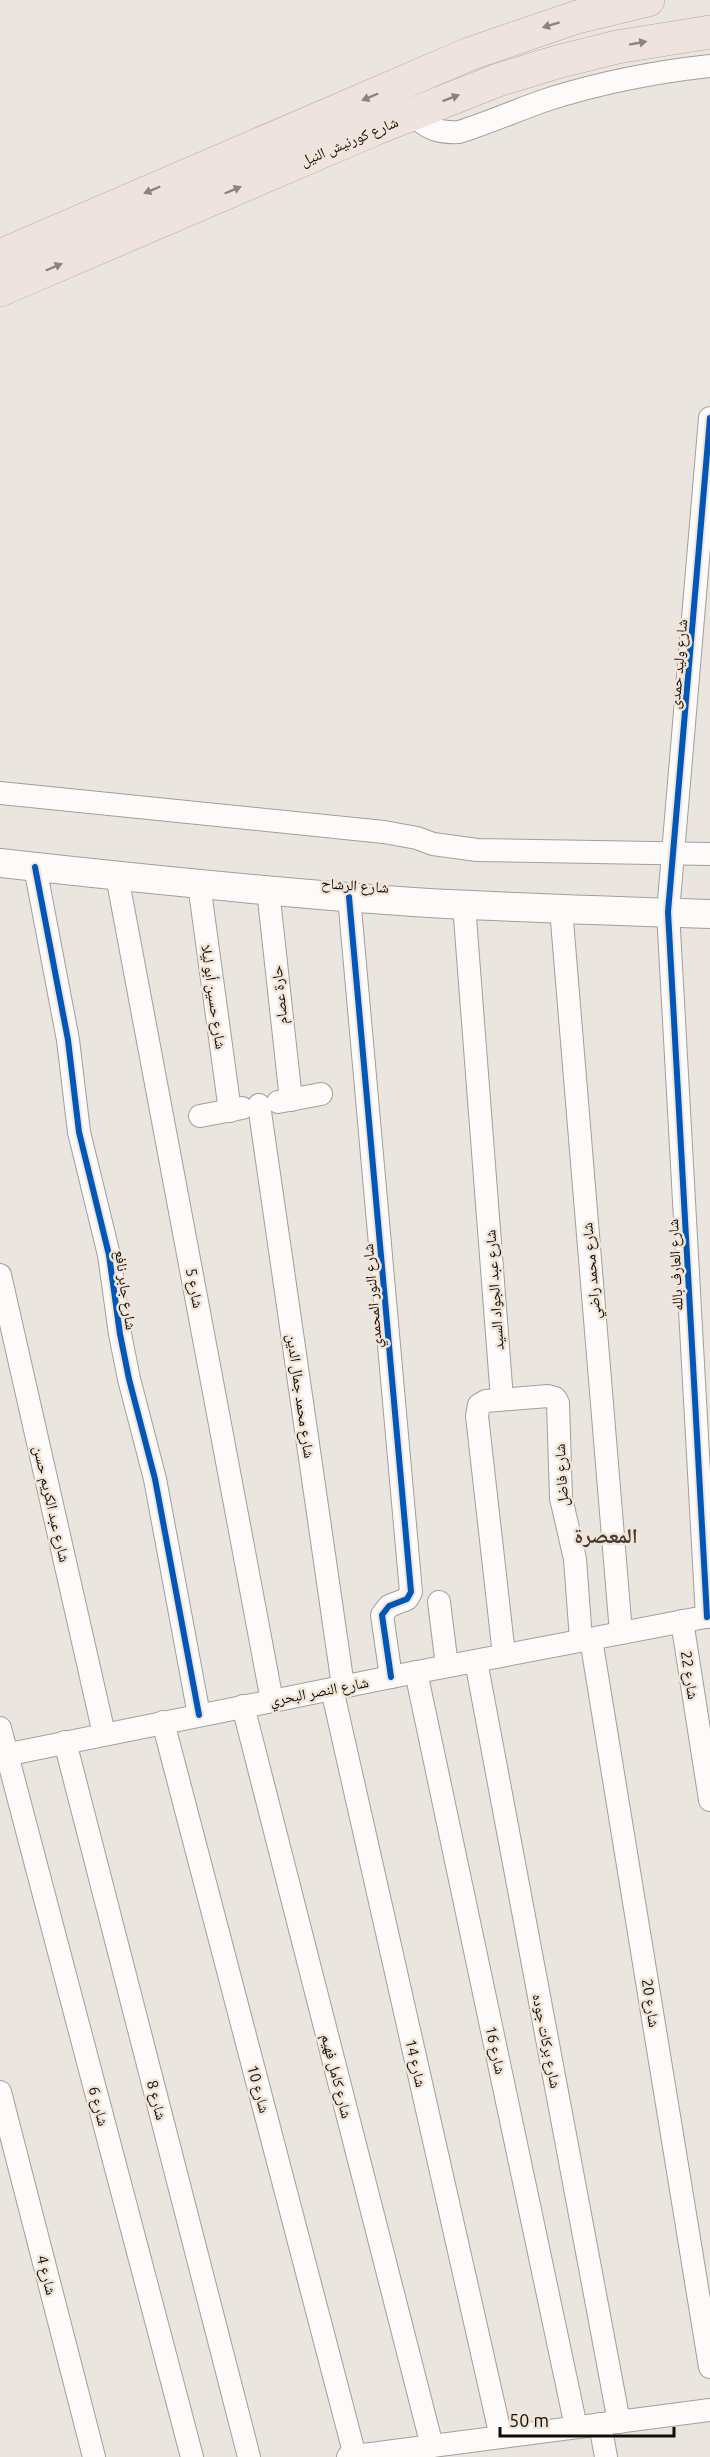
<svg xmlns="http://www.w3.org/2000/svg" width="710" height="2457" viewBox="0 0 710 2457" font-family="Ubuntu,'Noto Naskh Arabic',sans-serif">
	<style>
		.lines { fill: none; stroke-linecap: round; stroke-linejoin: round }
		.minor-casing { stroke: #a39e9a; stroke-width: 24 }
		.tertiary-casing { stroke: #a39e9a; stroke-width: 30 }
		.trunk-casing { stroke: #b6a69e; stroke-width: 34 }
		.minor { stroke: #fcfbfa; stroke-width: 22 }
		.tertiary { stroke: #fcfbfa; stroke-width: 28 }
		.trunk { stroke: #efe3df; stroke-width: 33 }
		.cycleway-casing { stroke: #f1e5d9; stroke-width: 10 }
		.cycleway { stroke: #0057b8; stroke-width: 6 }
		.oneway { fill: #8b837f }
		.labels { text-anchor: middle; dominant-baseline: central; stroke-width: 5; stroke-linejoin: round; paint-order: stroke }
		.street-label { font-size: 15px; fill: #110d09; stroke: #f1e5d9 }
		.district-label { font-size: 21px; font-weight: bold; fill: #453c32; stroke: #f1e5d9 }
	</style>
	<rect width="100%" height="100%" fill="#ebe5df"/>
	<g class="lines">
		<!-- minor casing -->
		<g class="minor-casing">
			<g id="minor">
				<path d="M413,114C426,129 439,133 459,132C488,123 517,110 546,100C599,83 655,72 710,66"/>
				<polyline points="0,793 384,832 417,838 433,844 477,850 710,854"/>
				<polyline points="35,867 68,1040 79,1132 109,1255 120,1334 129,1379 155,1479 199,1715"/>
				<polyline points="117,876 272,1701"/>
				<polyline points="199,884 230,1111"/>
				<polyline points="268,890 291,1100"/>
				<polyline points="349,897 411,1592 407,1599 389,1606 382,1615 391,1677"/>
				<polyline points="464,905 502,1399"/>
				<polyline points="561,909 621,1633"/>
				<polyline points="278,1102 321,1094"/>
				<polyline points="259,1105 343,1686"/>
				<polyline points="200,1116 242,1108"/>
				<polyline points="0,1275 104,1734"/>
				<polyline points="439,1602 447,1666"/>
				<polyline points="707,1617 668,912 710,418"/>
				<polyline points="682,1621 710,1800"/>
				<polyline points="591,1639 710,2367"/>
				<polyline points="504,1655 477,1416 479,1405 486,1401 548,1396 555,1398 558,1403 561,1498 575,1559 581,1640"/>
				<polyline points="476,1661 619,2422"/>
				<polyline points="416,1672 576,2427"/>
				<polyline points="332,1689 501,2437"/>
				<polyline points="243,1706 432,2446"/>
				<polyline points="163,1722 355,2456"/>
				<polyline points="0,1728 192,2457"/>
				<polyline points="65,1742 249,2457"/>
				<polyline points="0,1756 391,1677 710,1616"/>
				<polyline points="0,2092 94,2457"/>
				<polyline points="600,2424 606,2457"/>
				<polyline points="348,2457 710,2410"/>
			</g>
		</g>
		<!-- tertiary casing -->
		<g class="tertiary-casing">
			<path id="tertiary" d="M0,863C143,879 286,894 429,903C523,908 616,911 710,914"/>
		</g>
		<!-- trunk casing -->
		<g class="trunk-casing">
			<g id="trunk">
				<polyline points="0,256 469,54 577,17 648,0"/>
				<polyline points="0,290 377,128 498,80 557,62 617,47 710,32"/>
			</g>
		</g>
		<!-- minor -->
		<use href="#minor" class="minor"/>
		<!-- tertiary -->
		<use href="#tertiary" class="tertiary"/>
		<!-- trunk -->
		<use href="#trunk" class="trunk"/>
		<!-- cycleway casing -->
		<g class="cycleway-casing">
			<g id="cycleway">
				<polyline points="35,867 68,1040 79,1132 109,1255 120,1334 129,1379 155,1479 199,1715"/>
				<polyline points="349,897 411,1592 407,1599 389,1606 382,1615 391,1677"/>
				<polyline points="707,1617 668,912 710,418"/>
			</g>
		</g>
		<!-- cycleway -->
		<use href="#cycleway" class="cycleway"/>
	</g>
	<!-- one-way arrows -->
	<defs><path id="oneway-solid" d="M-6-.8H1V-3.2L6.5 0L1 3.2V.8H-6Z" transform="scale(1.5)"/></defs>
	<g class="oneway">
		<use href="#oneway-solid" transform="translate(551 25) rotate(163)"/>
		<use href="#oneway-solid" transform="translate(638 43) rotate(-10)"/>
		<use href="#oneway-solid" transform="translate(370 97) rotate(157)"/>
		<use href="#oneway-solid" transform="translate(451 98) rotate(-21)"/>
		<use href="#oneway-solid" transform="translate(152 190) rotate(157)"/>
		<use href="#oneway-solid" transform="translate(233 190) rotate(-23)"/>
		<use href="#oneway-solid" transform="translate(54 267) rotate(-23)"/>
	</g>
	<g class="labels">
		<!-- street labels -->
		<g class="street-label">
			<text transform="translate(349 141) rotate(-23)">شارع كورنيش النيل</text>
			<text transform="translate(678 664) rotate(-85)">شارع وليد حمدى</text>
			<text transform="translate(355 885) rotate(4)">شارع الرشاح</text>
			<text transform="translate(279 995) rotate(-96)">حارة عصام</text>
			<text transform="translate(214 997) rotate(82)">شارع حسين أبو ليلا</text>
			<text transform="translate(675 1265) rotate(-93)">شارع العارف بالله</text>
			<text transform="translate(591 1271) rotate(-95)">شارع محمد راضي</text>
			<text transform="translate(195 1288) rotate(79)">شارع 5</text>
			<text transform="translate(126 1290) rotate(82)">شارع جابر نافع</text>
			<text transform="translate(494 1290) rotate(-94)">شارع عبد الجواد السيد</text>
			<text transform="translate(372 1296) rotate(-95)">شارع النور المحمدي</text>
			<text transform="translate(301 1396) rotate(82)">شارع محمد جمال الدين</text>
			<text transform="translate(561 1475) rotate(-93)">شارع فاضل</text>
			<text transform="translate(52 1504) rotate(77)">شارع عبد الكريم حسن</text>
			<text transform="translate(690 1675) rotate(81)">شارع 22</text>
			<text transform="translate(319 1691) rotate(-11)">شارع النصر البحري</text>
			<text transform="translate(651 2003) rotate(81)">شارع 20</text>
			<text transform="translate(547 2041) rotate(79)">شارع بركات جوده</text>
			<text transform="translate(496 2050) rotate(78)">شارع 16</text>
			<text transform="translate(416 2063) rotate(77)">شارع 14</text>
			<text transform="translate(337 2076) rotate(76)">شارع كامل فهيم</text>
			<text transform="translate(259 2089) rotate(75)">شارع 10</text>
			<text transform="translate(157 2100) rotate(76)">شارع 8</text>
			<text transform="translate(99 2106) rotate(75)">شارع 6</text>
			<text transform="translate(47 2275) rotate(76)">شارع 4</text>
		</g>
		<!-- district labels -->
		<g class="district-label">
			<text x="606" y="1535">المعصرة</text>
		</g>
	</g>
	<!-- scale -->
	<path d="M500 2427v9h174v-9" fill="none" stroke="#110d09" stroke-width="3"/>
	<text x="509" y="2427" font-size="18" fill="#110d09" stroke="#f1e5d9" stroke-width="4.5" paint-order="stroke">50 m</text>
</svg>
